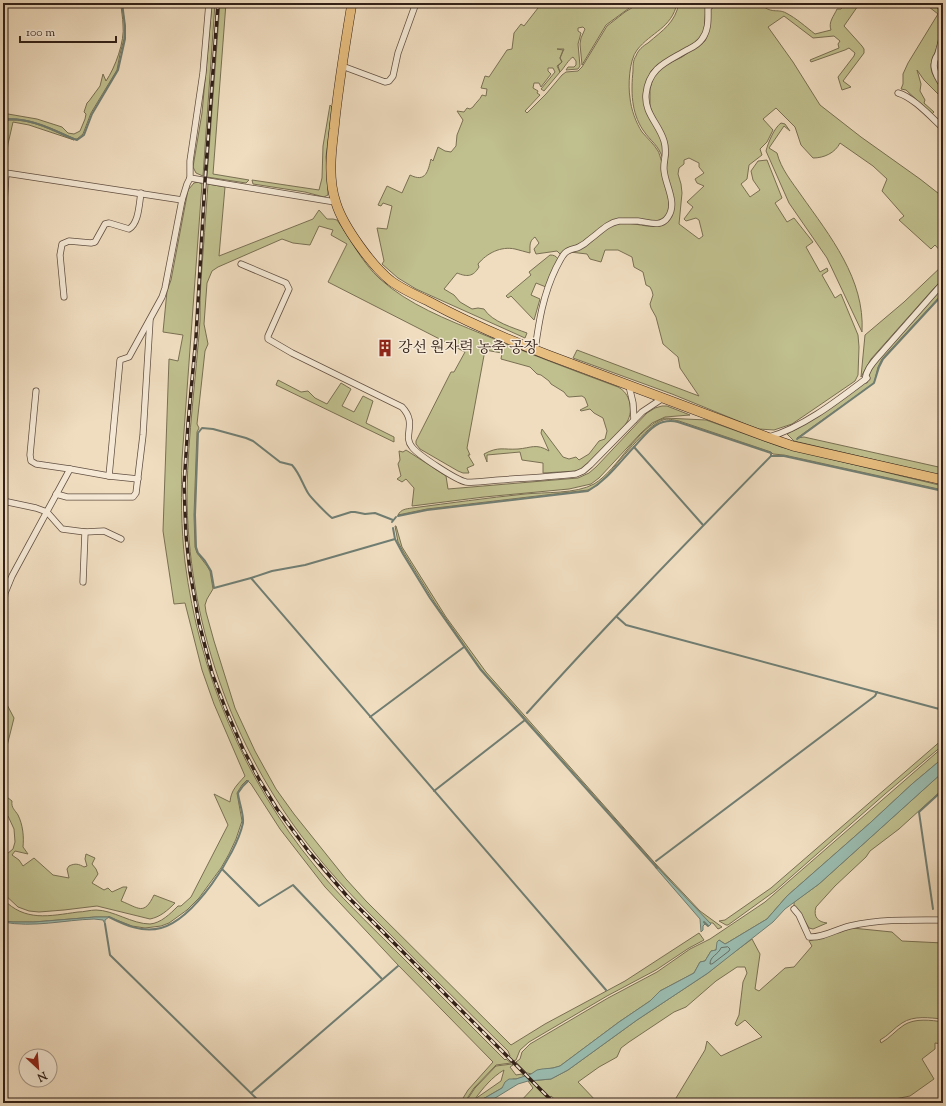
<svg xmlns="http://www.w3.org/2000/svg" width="946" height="1106" viewBox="0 0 946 1106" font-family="'Sorts Mill Goudy','Noto Serif KR',serif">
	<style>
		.green { fill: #c0bf8e; stroke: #797053; fill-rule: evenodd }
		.water { fill: #9abcb0; stroke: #707e73 }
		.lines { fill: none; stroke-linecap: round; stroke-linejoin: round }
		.shore { stroke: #666e64; stroke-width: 1 }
		.stream { stroke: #707e73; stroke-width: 2 }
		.street-casing { stroke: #625042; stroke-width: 7 }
		.primary-casing { stroke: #322118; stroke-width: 10 }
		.street { stroke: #f5e9d6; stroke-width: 5.5 }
		.primary { stroke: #e8be80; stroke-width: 9 }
		.rail-casing { stroke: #322118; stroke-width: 3.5 }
		.rail { stroke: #f5e9d6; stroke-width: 2; stroke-dasharray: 6; stroke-linecap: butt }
		.labels { text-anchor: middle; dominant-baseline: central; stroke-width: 3; stroke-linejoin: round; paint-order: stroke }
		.poi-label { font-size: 15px; fill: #322118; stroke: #f5e9d6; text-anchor: start }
	</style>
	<rect width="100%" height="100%" fill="#f0ddc0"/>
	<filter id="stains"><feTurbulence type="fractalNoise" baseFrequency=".005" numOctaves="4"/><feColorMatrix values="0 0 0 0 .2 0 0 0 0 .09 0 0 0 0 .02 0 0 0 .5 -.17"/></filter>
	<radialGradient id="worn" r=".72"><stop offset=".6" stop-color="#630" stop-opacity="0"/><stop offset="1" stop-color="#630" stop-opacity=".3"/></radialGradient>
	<!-- green -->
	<g class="green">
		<path d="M121,3H122L125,26L124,39L120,54L117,70L91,113L83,134L77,139H75C53,129 32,118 8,119L5,122L3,128V117L8,114L37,119L62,127L68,133L74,134L80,131L85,119L86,114L84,112L87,103L89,101L100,86L103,74L106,81C115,68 125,41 123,25C123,18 121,10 121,3Z"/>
		<polygon points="212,3 215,3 203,176 196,173 193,167 202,113"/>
		<polygon points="220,3 226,3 213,174 249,180 246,183 207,177"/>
		<path d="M534,3H636L606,25L582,65L580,44L581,38L585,29L583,27L578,28V31L581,33L578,44L580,66L578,69L566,70L568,67H574L576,65V61L573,57C568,60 565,67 560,72L558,66L562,62L560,58L564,49H557L563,50L560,58L562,62L557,66L560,72L544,91L541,89L555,72L553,68H548V71L551,74L541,87L539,83H534L533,88L538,91L537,93L540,95L525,111L527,113L546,94L562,75L566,72L578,71L582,67L607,26L625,12L640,3H677C672,28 651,32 637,50C629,60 628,86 630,98C631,109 636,123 642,132C647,138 654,144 658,151C662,158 670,199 669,207C669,212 665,217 663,221L622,219L561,255L557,251L536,254L534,249L539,243L535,237C529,241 530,246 530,253C525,252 520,250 515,249C501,246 487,253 478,264L479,267C473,277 467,277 457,273L444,289L454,295L460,302L472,309L478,308L484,309C492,322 514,328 527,333L525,338L416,289L398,278L382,264L384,261L377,228L387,229L392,206L383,203L381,206L378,205L387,186L402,193L410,175C426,183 428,171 431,159L433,161L438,147L445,151L451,152L456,146L457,135L463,120L457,111L464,112L467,108L470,109L473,107C476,102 480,100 482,95L486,96L487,89L481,88L485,76L489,77L507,50L512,49L514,33L521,24L524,26L538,8Z"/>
		<path d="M679,3H708L706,7L704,31L698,41L655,67L651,71L648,78L644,96L663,140V159C658,144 651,142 643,130C631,112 631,91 633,71C633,66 633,60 636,56C638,50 643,46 648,43C663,30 675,23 679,3Z"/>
		<path d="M714,3H760C771,15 777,8 786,13C796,18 806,27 815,34L831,30C828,22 834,16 837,9H841L845,3H860L844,26L862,46L864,49V53L843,81L851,87L842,90L838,77L854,56L855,53L849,48L845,50L811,62L810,60L839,48L838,44L840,41L834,36L813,38L784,16L768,27L793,62L820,105L861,137L920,179L943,197V254L935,245L931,249L899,220L904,216L882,191L887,179L873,166L840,143C835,153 824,158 813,158L801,145L795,127L776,108L763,119L773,130L767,142L760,149L762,155L749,165L747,179L741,184L750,197L760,190L753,180L751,171L758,161L767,160L782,198L775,203L787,222L794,218L813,242L806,247L820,272L827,268L828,271L822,275L835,298L841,294L858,335L859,347L858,375L855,381L792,424L774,430L759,429L748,425L672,394L573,358L577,350L699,396L680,368L678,357L663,344L656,317L651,308L650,304L653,295L652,291L650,287L646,285L643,272L634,267L632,257L618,250H605L601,262L590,259L587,254L570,252C575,250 582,248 587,245C598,238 604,227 618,224C636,219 665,239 673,212L665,174L668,155L650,106V89L653,78L663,66L682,57L705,41C711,31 706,21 709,12C709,9 712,5 714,3ZM689,158L699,163V167L704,173L695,179L697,183L704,186L687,202L693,207L684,219L686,221L696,218L699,220L703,236L699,239L679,224L682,193L681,184L678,174L679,168L684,164V160Z"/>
		<path d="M924,3H930L943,12V29L931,64C930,78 941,82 943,92C944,95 943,99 943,102L939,95L924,80L917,70L921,84L920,91L925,100L924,103L934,112L932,114L906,90L901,89L903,84V74L908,63L938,14Z"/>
		<polygon points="330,105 332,107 326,157 328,195 324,197 305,192 253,184 252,180 319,190 322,178 323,146"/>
		<path d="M9,120C33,119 53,131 74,140L29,125L13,122L8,144L3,185V131L6,123Z"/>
		<path d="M781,123L785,124L790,131L784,126L769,148L777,153C781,169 792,182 801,195C830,236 865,279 862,332L827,258L789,203L766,151C768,143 774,128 781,123Z"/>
		<path d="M198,182L202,184L182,459C181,493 181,528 185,562C199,673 244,780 315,866C339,896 367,922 394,949C431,986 468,1023 505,1060L506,1059L511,1063L496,1065L474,1088L464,1103H460L468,1090L493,1062L398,965L325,887L280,829L251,784L247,780L242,785L237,793L242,821L236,839L229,854L221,868L199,898L187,910L169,923L161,926L145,928L132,926L109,917H95L34,922H13L3,921V899C25,922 49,916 78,912C84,912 90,910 96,910C113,910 132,924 150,924C161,923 170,914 178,906H181L191,897L228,825L214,794L230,802C231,790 237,785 245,776L214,704L202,670L185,603L174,604L163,531L169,359L178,361L183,335L163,332L167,291L171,280L188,190L194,183Z"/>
		<path d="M208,184L225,187L219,256L313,219L319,210L327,219H333L337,220C351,239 362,263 380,279C409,305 446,319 482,334C527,353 572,370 618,387C630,393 634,410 627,422C624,428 618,433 613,438C603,449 593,459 582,469L576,471L543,473V463L522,460L520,452L487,455V462L484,454C499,446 503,450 518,449C531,448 536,443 549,451L541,433L542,429L563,457L569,459L576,457L579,460L589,454L599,441L605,439L607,431L603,418L594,413L590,409L581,411L580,410L588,406L585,398L582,396L569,397L567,396L564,392L551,384L549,381L541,375L537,374L530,367L501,359L502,353L485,350L467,448L470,455H468L474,465L467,468L469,473H463L458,471L420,449L416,444V441L451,372H454L465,352L328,282L347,244L331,235L333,230L319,226L310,245L293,243L282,239L218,267L212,271L207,283L204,324L208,344L205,351L197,424L199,428L197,432L194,515L195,547L197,553L207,566L210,571L213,589L207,599L205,605L206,612L214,641L235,708L255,751L276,789L294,814L346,879L366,901L511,1045L545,1024L625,981L699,933L704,940L689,948L656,970L607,996L529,1042L520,1050L516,1060L513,1061L509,1057L510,1056L508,1051C467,1010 426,971 386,930C359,903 333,877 310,847C231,747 187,619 187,492C188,434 196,378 200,321C200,307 200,294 201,281C203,249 206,216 208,184Z"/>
		<path d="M550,255C554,255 556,256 558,259L546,287L536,283L531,295L540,299L534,320L511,296L508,298L506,296L531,275L529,272Z"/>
		<polygon points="943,265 943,280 934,288 871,359 861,377 865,335 904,302"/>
		<path d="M943,286V293L882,359L878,367L874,383L797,438L804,437L943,468V476L794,441L787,434C817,420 842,395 868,375L869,370Z"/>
		<polygon points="278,380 301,392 308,391 315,398 327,404 341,383 351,389 342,406 354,412 363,396 373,401 366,423 394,437 394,442 276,385"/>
		<polygon points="662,406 667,406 690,415 665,417 652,423 641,433 599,478 591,484 569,489 484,497 412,506 414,488 406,479 402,482 397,479 401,476 398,464 400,460 399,451 403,452 406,450 446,476 448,489 578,478 589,473 596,467 647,413 655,408"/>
		<path d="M665,418L706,420L781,447L943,486V490L784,455L773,454L771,452L679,421C673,420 668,418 663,420C646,426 618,463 605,478L598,485L588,490L427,509L398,515C401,509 406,509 412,508C450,503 487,498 525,494C545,492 576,494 594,484C619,469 636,427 665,418Z"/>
		<polygon points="395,526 396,526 402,547 446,617 486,672 654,862 700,911 722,927 718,929 713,923 710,923 698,912 481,669 435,603 404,553 398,542"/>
		<polygon points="3,697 14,718 3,762"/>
		<polygon points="943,739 943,745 885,794 775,891 728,925 726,925 719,921 725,920 771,888"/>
		<path d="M943,747V758L912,784L870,823L787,896L767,919L727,943L725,944L719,940L716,950L711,951L705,961L700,962L694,973L660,991L650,1001L619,1022L560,1066C549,1070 541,1068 532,1074L527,1073L516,1062L520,1059L522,1052L530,1044L608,998L657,972L690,949L710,939L765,902Z"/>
		<path d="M943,772V789L899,829L870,851L866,857L835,886L816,907C813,917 818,922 827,923L813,929L809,928L799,911L794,906V902L819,884Z"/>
		<path d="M3,794L12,801C11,808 15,810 18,815C23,825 24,837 23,847L28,854L15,851L12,855L19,860L23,866L34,858L53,875L69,878L67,869L69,866C75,863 79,864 84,867L87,866L85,859L86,854L95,858L92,864L96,869L98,874L92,883L104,890L108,888L112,892L123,887H127L121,901C139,908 144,916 154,895L175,903C167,911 160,917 150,919L97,906L64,910L39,912L29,911L18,907L3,893V849L7,854L13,849L15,842L14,829L8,816L3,811Z"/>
		<path d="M852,928L892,932L902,941L943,943V1019C930,1018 914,1015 902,1023C894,1028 888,1036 880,1040L881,1043C890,1038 896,1030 904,1025C915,1018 931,1020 943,1022V1044L935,1043V1049L922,1059L934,1079L910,1096L890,1100L891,1103H673L705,1050L707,1041L721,1056L762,1037L745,1020L737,1026L735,1024L739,1015L743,982L747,973L745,967H737L716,981L686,1007L674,1012L629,1042L621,1048L617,1057L599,1067L578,1082L598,1103H559L551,1096L549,1098V1103H519L533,1088L528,1081L551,1079L568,1070L637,1020L708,973L725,959L752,939L760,954L755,989L759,991L785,968L794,967L812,946L809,941Z"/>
		<path d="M512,1064L513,1065L510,1067L516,1075L522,1074L524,1077L516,1079H513L502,1088L476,1103H465L475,1088L496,1066ZM504,1070L501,1081L475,1099C483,1088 492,1077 504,1070Z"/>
	</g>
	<!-- water -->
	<g class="water">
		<polygon points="943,758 943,772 819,884 785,909 773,922 708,973 637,1020 568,1070 551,1079 528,1081 518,1084 487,1103 476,1103 502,1088 505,1082 509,1079 516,1079 531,1074 537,1070 542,1069 553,1068 560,1066 619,1022 650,1001 660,991 694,973 700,962 705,961 711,951 716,950 717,942 719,940 725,944 727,943 767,919 787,896 870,823 912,784"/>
		<polygon points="656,866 711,924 709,926 705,924 703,926 703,930 701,932 700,919 655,867"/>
		<path d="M95,917H109L105,920V924L103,920L94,919C64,920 33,928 3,922V921L13,922H34Z"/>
	</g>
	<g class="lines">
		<!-- shore -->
		<path class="shore" d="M728,947L730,949L729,951L712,964H710C710,956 718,955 721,948Z"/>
		<!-- stream -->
		<g class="stream">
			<path d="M3,129L5,122L9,119C33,119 53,130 74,139L77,140L84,135L92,114L118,70L125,39V26L122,3"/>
			<polyline points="797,439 874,383 879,367 883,359 943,294"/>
			<path d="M634,447C647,433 657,417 678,422L771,453V456"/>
			<path d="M398,516L427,510L588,491C607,480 619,463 634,447L703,525"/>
			<path d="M393,520L375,513L365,514L355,512H351L332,518C328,515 311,498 308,493C302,483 300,474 292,465L280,462L253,441L246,438L213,429L202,428L198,433L195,515L196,547L198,553L205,561L211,571L214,588L251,578L606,990"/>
			<polyline points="392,522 396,517"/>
			<polyline points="393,528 395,539"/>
			<polyline points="251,578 272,571 305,565 395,539 403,554 430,598 480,669 525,720"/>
			<polyline points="617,617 626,625 943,710"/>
			<polyline points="939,708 943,693"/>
			<path d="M527,713C606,625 689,540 771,456H784L943,491"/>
			<polyline points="370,717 464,647"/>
			<polyline points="434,791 525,720 657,868"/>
			<polyline points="656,861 875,696 877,692"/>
			<polyline points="222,869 259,906 293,885 382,979"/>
			<polyline points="933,909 919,812 943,790"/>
			<path d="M109,917C125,925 142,933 161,928C194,919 236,855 243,823C244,814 239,803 238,793L243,786L248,781"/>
			<polyline points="704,922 708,926"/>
			<polyline points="105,924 110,955 261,1103"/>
			<polyline points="251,1093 398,966"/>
		</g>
		<!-- street casing -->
		<g class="street-casing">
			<g id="street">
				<path d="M942,50C929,61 934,73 943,86"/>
				<polyline points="938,54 943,34"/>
				<polyline points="342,66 385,82 389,81 393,76 398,53 416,3"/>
				<path d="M898,93C913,97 931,117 943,128"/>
				<polyline points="190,178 190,161 203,73 209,3"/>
				<polyline points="3,221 6,173 182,200"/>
				<path d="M241,264L286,283L289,289L268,336V339L292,353L402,407C418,424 402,435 412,447C418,455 456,480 466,482C476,483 488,481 499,480C525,478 550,477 576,474L583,471L590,465L642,412L663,398"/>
				<path d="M64,297L60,255L62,244L69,241L91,243L95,242L105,224L109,223L129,229C139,223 139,204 141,193"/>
				<path d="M535,350C539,321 543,295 556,268C559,263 561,257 565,253C569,249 575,249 579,247C583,245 586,243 589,240C599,233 607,223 619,221C625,221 632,221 638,221C648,222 661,228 668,217C678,203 665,185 664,170C663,160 668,154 664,141C659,124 644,113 646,94C649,67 667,62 687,50C693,47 698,45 702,39C709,30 708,19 708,8L713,3"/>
				<path d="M865,380C866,371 871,365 876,359L943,283"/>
				<polyline points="629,386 633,403 634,420"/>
				<polyline points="36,391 30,455 31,461 36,464 70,469"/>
				<path d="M769,437C804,427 838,400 867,378"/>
				<polyline points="109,476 138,479"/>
				<polyline points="56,494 67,497 133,497 136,493 143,435 150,320"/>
				<polyline points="3,501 36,508 47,512 62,529 85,532 104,531 121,539"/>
				<polyline points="83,582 85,532"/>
				<polyline points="3,610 5,593 12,576 70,469 109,476 120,360 129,357 162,297 165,288 182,200 187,184 190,178 335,202"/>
				<polyline points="3,627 4,637 3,639"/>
				<path d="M794,909L799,915L809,937C824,938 836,929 850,926C881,919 912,920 943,920"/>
			</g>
		</g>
		<!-- primary casing -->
		<g class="primary-casing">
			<path id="primary" d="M352,3C345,45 338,87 334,129C331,153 328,180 336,203C343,226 372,266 391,281C402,289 415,295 428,301C467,322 506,339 548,355C620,382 693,410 767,437L793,446L943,480"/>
		</g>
		<!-- street -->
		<use href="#street" class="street"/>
		<!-- primary -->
		<use href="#primary" class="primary"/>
		<!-- rail casing -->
		<g class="rail-casing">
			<polyline id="rail" points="218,3 205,181 196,337 188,424 184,485 186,536 190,572 199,623 212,673 226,710 243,749 260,781 277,809 309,852 347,896 554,1103"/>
		</g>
		<!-- rail -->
		<use href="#rail" class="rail"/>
	</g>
	<!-- icons -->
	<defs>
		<g id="building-bare" transform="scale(1.38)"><path d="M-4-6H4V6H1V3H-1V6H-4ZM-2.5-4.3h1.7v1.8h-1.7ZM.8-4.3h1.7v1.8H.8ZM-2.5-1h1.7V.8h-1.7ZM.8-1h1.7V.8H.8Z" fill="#8f2418" stroke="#f5e9d6" stroke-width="2.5" paint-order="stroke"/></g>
	</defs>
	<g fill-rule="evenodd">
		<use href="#building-bare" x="385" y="348"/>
	</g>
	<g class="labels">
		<!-- poi labels -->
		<g class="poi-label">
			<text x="398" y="348">강선 원자력 농축 공장</text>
		</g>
	</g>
	<!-- margin -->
	<rect width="946" height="1106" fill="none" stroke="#f0ddc0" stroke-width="16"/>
	<rect x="4" y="4" width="938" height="1098" fill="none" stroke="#322118" stroke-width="2"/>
	<rect x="8" y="8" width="930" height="1090" fill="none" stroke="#322118"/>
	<!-- north arrow -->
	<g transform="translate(38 1068) rotate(154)"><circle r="19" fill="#f5e9d6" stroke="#a7998a"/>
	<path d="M0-3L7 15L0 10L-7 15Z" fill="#8f2418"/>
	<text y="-6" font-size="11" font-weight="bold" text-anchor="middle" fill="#322118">N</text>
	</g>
	<!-- scale -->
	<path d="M20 36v6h96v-6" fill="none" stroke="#322118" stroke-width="2"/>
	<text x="26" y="36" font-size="12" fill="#322118" stroke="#f5e9d6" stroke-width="3" paint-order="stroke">100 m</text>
	<rect width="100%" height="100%" filter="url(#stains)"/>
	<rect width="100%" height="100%" fill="url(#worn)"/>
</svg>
